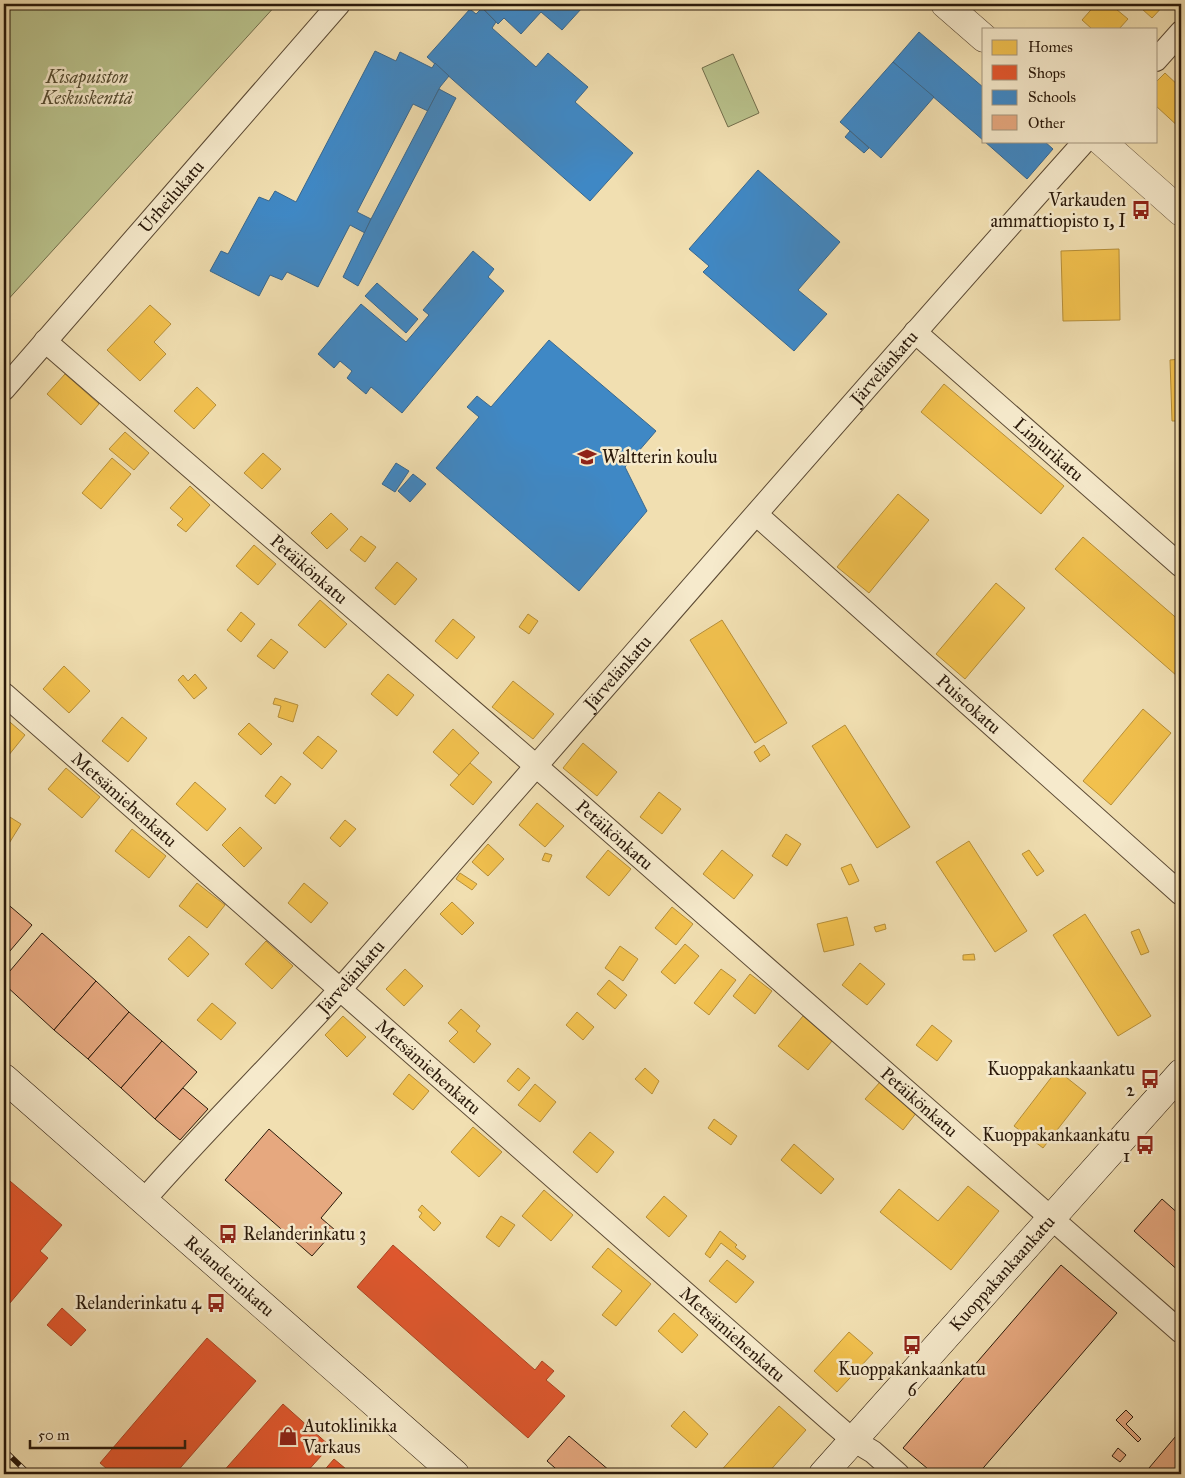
<svg xmlns="http://www.w3.org/2000/svg" width="1185" height="1478" viewBox="0 0 1185 1478" font-family="'IM FELL Great Primer',serif">
	<style>
		.green { fill: #b9c28c; stroke: #726e4b }
		.homes { fill: #f2c14e; stroke: #b68f3a }
		.shops { fill: #e4572e; stroke: #ac4423 }
		.schools { fill: #3f88c5; stroke: #39678d }
		.building { fill: #e6a87f; stroke: #2a190a }
		.lines { fill: none; stroke-linecap: round; stroke-linejoin: round }
		.minor-casing { stroke: #5c4a34; stroke-width: 24 }
		.tertiary-casing { stroke: #5c4a34; stroke-width: 29 }
		.secondary-casing { stroke: #2a190a; stroke-width: 29 }
		.minor { stroke: #f6eacc; stroke-width: 22 }
		.tertiary { stroke: #f6eacc; stroke-width: 28 }
		.secondary { stroke: #f6eacc; stroke-width: 28 }
		.rail-casing { stroke: #2a190a; stroke-width: 5.5 }
		.rail { stroke: #f6eacc; stroke-width: 4; stroke-dasharray: 11; stroke-linecap: butt }
		.labels { text-anchor: middle; dominant-baseline: central; stroke-width: 5; stroke-linejoin: round; paint-order: stroke }
		.park-label { font-size: 18px; font-style: italic; fill: #554c31; stroke: #f6eacc }
		.street-label { font-size: 18px; fill: #2a190a; stroke: #f6eacc }
		.poi-label { font-size: 18px; fill: #2a190a; stroke: #f6eacc; text-anchor: end }
	</style>
	<rect width="100%" height="100%" fill="#f1dfb1"/>
	<filter id="stains"><feTurbulence type="fractalNoise" baseFrequency=".004" numOctaves="4"/><feColorMatrix values="0 0 0 0 .2 0 0 0 0 .09 0 0 0 0 .02 0 0 0 .5 -.17"/></filter>
	<radialGradient id="worn" r=".72"><stop offset=".6" stop-color="#630" stop-opacity="0"/><stop offset="1" stop-color="#630" stop-opacity=".3"/></radialGradient>
	<!-- green -->
	<g class="green">
		<polygon points="4,4 277,4 4,304"/>
		<polygon points="733,54 759,113 728,127 702,68"/>
	</g>
	<!-- homes -->
	<g class="homes">
		<polygon points="1096,4 1110,4 1128,19 1119,29 1092,29 1082,20"/>
		<polygon points="1147,4 1165,4 1152,18 1142,9"/>
		<polygon points="1165,73 1181,88 1181,129 1156,106 1156,82"/>
		<polygon points="1119,249 1120,320 1063,321 1061,251"/>
		<polygon points="150,305 171,324 154,342 166,354 140,381 107,350"/>
		<polygon points="1181,359 1181,421 1172,421 1170,360"/>
		<polygon points="65,374 99,404 81,425 47,394"/>
		<polygon points="944,384 1064,486 1041,514 921,412"/>
		<polygon points="197,387 216,405 194,429 174,411"/>
		<polygon points="125,432 149,453 134,470 109,449"/>
		<polygon points="263,453 281,469 262,489 244,473"/>
		<polygon points="112,458 131,474 101,509 82,493"/>
		<polygon points="190,486 210,505 186,532 177,525 183,519 170,508"/>
		<polygon points="898,494 929,520 869,593 837,567"/>
		<polygon points="331,513 348,529 327,549 311,533"/>
		<polygon points="361,536 376,547 365,562 350,550"/>
		<polygon points="1083,537 1181,622 1181,672 1177,676 1055,569"/>
		<polygon points="254,545 276,564 258,585 236,566"/>
		<polygon points="397,562 417,579 395,605 375,588"/>
		<polygon points="996,583 1025,608 965,679 936,654"/>
		<polygon points="320,600 347,624 325,648 298,625"/>
		<polygon points="241,612 255,624 241,642 227,630"/>
		<polygon points="528,614 538,621 529,634 519,627"/>
		<polygon points="453,619 475,637 457,659 435,641"/>
		<polygon points="722,620 787,723 755,743 690,640"/>
		<polygon points="271,639 288,652 274,669 257,656"/>
		<polygon points="64,666 90,691 69,713 43,689"/>
		<polygon points="195,674 207,688 194,699 178,680 183,675 188,681"/>
		<polygon points="388,674 414,695 397,716 371,694"/>
		<polygon points="513,681 554,714 533,739 492,707"/>
		<polygon points="275,698 298,705 293,722 278,717 281,706 273,704"/>
		<polygon points="1143,709 1171,733 1111,805 1083,781"/>
		<polygon points="4,717 25,735 4,761"/>
		<polygon points="122,717 147,738 128,762 102,741"/>
		<polygon points="249,723 272,744 261,755 238,734"/>
		<polygon points="845,725 910,827 877,848 812,746"/>
		<polygon points="453,729 479,753 459,775 433,752"/>
		<polygon points="318,736 337,751 322,769 303,753"/>
		<polygon points="583,743 617,772 597,796 563,768"/>
		<polygon points="764,745 770,755 760,762 754,752"/>
		<polygon points="470,763 492,782 473,805 450,785"/>
		<polygon points="66,768 100,797 82,818 48,789"/>
		<polygon points="281,776 291,784 275,804 265,796"/>
		<polygon points="195,782 226,809 207,831 176,804"/>
		<polygon points="659,792 681,809 662,834 640,817"/>
		<polygon points="537,803 564,826 545,847 519,825"/>
		<polygon points="5,814 21,824 8,845 4,843"/>
		<polygon points="345,820 356,829 340,847 330,838"/>
		<polygon points="240,827 262,848 244,867 222,845"/>
		<polygon points="132,829 166,856 149,878 115,851"/>
		<polygon points="786,834 801,844 787,866 772,856"/>
		<polygon points="969,841 1027,931 995,952 936,862"/>
		<polygon points="488,844 504,859 488,876 472,862"/>
		<polygon points="608,850 631,869 609,896 586,877"/>
		<polygon points="722,850 753,875 734,899 703,874"/>
		<polygon points="1029,850 1044,871 1037,876 1022,854"/>
		<polygon points="545,853 552,855 549,862 542,860"/>
		<polygon points="1181,857 1181,868 1176,863"/>
		<polygon points="851,864 859,881 849,885 841,868"/>
		<polygon points="460,873 477,884 472,890 456,879"/>
		<polygon points="197,883 225,905 207,928 179,906"/>
		<polygon points="304,883 328,903 311,923 288,903"/>
		<polygon points="452,902 474,923 462,935 440,914"/>
		<polygon points="672,907 693,924 676,945 655,928"/>
		<polygon points="1085,914 1151,1016 1118,1036 1053,935"/>
		<polygon points="847,917 854,945 824,952 817,924"/>
		<polygon points="885,924 886,929 876,932 874,927"/>
		<polygon points="1139,929 1149,952 1141,955 1131,932"/>
		<polygon points="189,936 209,954 188,977 168,959"/>
		<polygon points="266,941 293,966 272,989 245,964"/>
		<polygon points="685,944 699,956 675,984 661,972"/>
		<polygon points="620,946 638,959 623,981 605,968"/>
		<polygon points="974,954 975,960 963,960 963,955"/>
		<polygon points="860,963 885,984 867,1005 842,985"/>
		<polygon points="405,969 423,986 404,1006 386,989"/>
		<polygon points="721,969 736,980 709,1015 694,1003"/>
		<polygon points="750,974 772,991 755,1014 733,996"/>
		<polygon points="609,980 627,995 615,1009 597,994"/>
		<polygon points="212,1003 236,1023 221,1040 197,1020"/>
		<polygon points="461,1009 480,1026 476,1031 491,1044 474,1063 449,1041 458,1032 448,1023"/>
		<polygon points="577,1012 594,1027 583,1040 566,1025"/>
		<polygon points="343,1016 366,1037 347,1057 325,1035"/>
		<polygon points="803,1016 832,1041 808,1070 778,1046"/>
		<polygon points="932,1025 952,1041 937,1061 916,1045"/>
		<polygon points="518,1068 530,1078 519,1091 507,1081"/>
		<polygon points="645,1068 659,1081 652,1094 635,1079"/>
		<polygon points="1057,1070 1086,1093 1043,1148 1014,1126"/>
		<polygon points="409,1074 429,1091 413,1110 393,1094"/>
		<polygon points="880,1082 917,1112 903,1130 865,1099"/>
		<polygon points="535,1084 556,1102 540,1122 518,1105"/>
		<polygon points="714,1119 737,1136 731,1145 708,1128"/>
		<polygon points="473,1127 502,1152 479,1177 451,1152"/>
		<polygon points="590,1132 614,1152 597,1173 573,1152"/>
		<polygon points="794,1144 834,1179 821,1194 781,1160"/>
		<polygon points="968,1186 999,1211 951,1270 880,1212 899,1189 938,1221"/>
		<polygon points="544,1190 573,1215 551,1241 522,1216"/>
		<polygon points="664,1196 687,1216 669,1237 646,1217"/>
		<polygon points="422,1205 441,1223 434,1231 419,1217 422,1213 418,1210"/>
		<polygon points="501,1216 515,1225 499,1247 486,1237"/>
		<polygon points="720,1231 737,1245 735,1247 746,1256 743,1260 721,1243 710,1258 705,1254"/>
		<polygon points="608,1248 651,1284 616,1326 602,1315 622,1291 592,1267"/>
		<polygon points="727,1260 754,1282 736,1303 709,1281"/>
		<polygon points="674,1313 698,1335 682,1353 658,1331"/>
		<polygon points="849,1332 873,1353 837,1392 814,1371"/>
		<polygon points="779,1406 806,1430 767,1474 718,1474"/>
		<polygon points="684,1411 708,1434 696,1448 671,1426"/>
	</g>
	<!-- shops -->
	<g class="shops">
		<polygon points="4,1176 62,1225 40,1251 48,1258 4,1310"/>
		<polygon points="393,1245 535,1370 542,1361 554,1371 546,1380 565,1396 528,1438 357,1287"/>
		<polygon points="62,1308 86,1330 71,1346 47,1325"/>
		<polygon points="207,1338 256,1381 175,1474 113,1474 100,1463"/>
		<polygon points="283,1404 330,1446 305,1474 221,1474"/>
		<polygon points="334,1459 352,1474 321,1474"/>
	</g>
	<!-- schools -->
	<g class="schools">
		<polygon points="479,4 578,4 582,8 562,30 541,12 521,34 504,18 498,24"/>
		<polygon points="482,8 496,22 492,28 536,67 548,53 588,87 575,102 633,153 590,201 427,57 470,9 476,14"/>
		<polygon points="919,32 984,88 984,141 893,62"/>
		<polygon points="375,51 396,61 400,52 432,68 435,63 449,76 440,87 428,111 413,104 357,212 371,219 365,233 350,225 318,287 287,272 282,280 270,275 259,296 210,271 221,251 228,254 259,197 269,201 275,191 296,202"/>
		<polygon points="893,62 934,97 881,158 840,122"/>
		<polygon points="439,89 456,98 358,286 343,277 371,219"/>
		<polygon points="850,131 869,148 864,153 845,137"/>
		<polygon points="984,141 1044,141 1053,149 1027,179"/>
		<polygon points="758,170 840,242 798,290 827,314 794,351 703,272 709,266 689,249"/>
		<polygon points="473,251 494,269 488,277 504,291 402,413 371,387 366,394 347,378 352,371 340,361 334,368 318,354 361,304 406,342 429,315 423,310"/>
		<polygon points="377,283 418,319 406,333 365,296"/>
		<polygon points="549,340 656,431 625,467 647,511 579,591 436,468 479,417 467,407 477,396 491,407"/>
		<polygon points="396,463 409,471 395,492 382,484"/>
		<polygon points="413,474 426,484 410,502 398,491"/>
	</g>
	<!-- building -->
	<g class="building">
		<polygon points="4,901 32,925 4,958"/>
		<polygon points="42,933 96,981 54,1030 4,984 4,978"/>
		<polygon points="96,981 129,1012 88,1059 54,1030"/>
		<polygon points="129,1012 162,1041 121,1088 88,1059"/>
		<polygon points="162,1041 197,1072 155,1119 121,1088"/>
		<polygon points="183,1088 208,1109 180,1140 155,1119"/>
		<polygon points="269,1129 342,1193 321,1218 335,1230 312,1256 225,1180"/>
		<polygon points="1162,1199 1181,1216 1181,1273 1134,1231"/>
		<polygon points="1061,1265 1117,1313 978,1474 934,1474 903,1448"/>
		<polygon points="1126,1410 1133,1417 1126,1424 1141,1439 1138,1442 1116,1420"/>
		<polygon points="1181,1430 1181,1474 1144,1474"/>
		<polygon points="569,1436 610,1471 608,1474 562,1474 547,1461"/>
		<polygon points="1118,1448 1126,1455 1120,1462 1112,1456"/>
	</g>
	<g class="lines">
		<!-- minor casing -->
		<g class="minor-casing">
			<g id="minor">
				<polyline points="1156,60 1181,32"/>
				<path id="s1" d="M915,332L1181,566"/>
				<path id="s2" d="M45,341L536,766L1181,1332"/>
				<path id="s3" d="M4,389L339,4"/>
				<path id="s4" d="M757,515L1181,894"/>
				<path id="s5" d="M4,694L832,1422L853,1440L873,1452L898,1474"/>
				<path id="s6" d="M144,1200C211,1123 285,1052 352,976C597,698 838,417 1085,141"/>
			</g>
		</g>
		<!-- tertiary casing -->
		<g class="tertiary-casing">
			<g id="tertiary">
				<polyline points="945,4 984,38"/>
				<polyline points="1101,141 1181,212"/>
			</g>
		</g>
		<!-- secondary casing -->
		<g class="secondary-casing">
			<g id="secondary">
				<path id="s7" d="M4,1078L455,1474"/>
				<path id="s8" d="M823,1474L1181,1073"/>
			</g>
		</g>
		<!-- minor -->
		<use href="#minor" class="minor"/>
		<!-- tertiary -->
		<use href="#tertiary" class="tertiary"/>
		<!-- secondary -->
		<use href="#secondary" class="secondary"/>
		<!-- rail casing -->
		<g class="rail-casing">
			<polyline id="rail" points="4,1450 29,1474"/>
		</g>
		<!-- rail -->
		<use href="#rail" class="rail"/>
	</g>
	<!-- icons -->
	<defs>
		<g id="bus-bare" transform="scale(1.5)"><path d="M-5-6H5V4H4V6H2V4H-2V6H-4V4H-5ZM-3.5-4V0h7V-4ZM-3.5 1.2v1.5H-2V1.2ZM2 1.2v1.5H3.5V1.2Z" fill="#8f2418" stroke="#f6eacc" stroke-width="2.5" paint-order="stroke"/></g>
		<g id="school-bare" transform="scale(1.5)"><path d="M0-5L7-2L0 1L-7-2ZM-4 1L0 2.5L4 1V4Q0 6-4 4Z" fill="#8f2418" stroke="#f6eacc" stroke-width="2.5" paint-order="stroke"/></g>
		<g id="shop-bare" transform="scale(1.5)"><path d="M-5-2.5h2.3a2.7 3.5 0 0 1 5.4 0H5L5.5 6h-11ZM-1.5-2.5h3a1.5 2.3 0 0 0-3 0Z" fill="#8f2418" stroke="#f6eacc" stroke-width="2.5" paint-order="stroke"/></g>
	</defs>
	<g fill-rule="evenodd">
		<use href="#bus-bare" x="1141" y="210"/>
		<use href="#school-bare" x="587" y="457"/>
		<use href="#bus-bare" x="1150" y="1079"/>
		<use href="#bus-bare" x="1145" y="1145"/>
		<use href="#bus-bare" x="228" y="1234"/>
		<use href="#bus-bare" x="216" y="1303"/>
		<use href="#bus-bare" x="912" y="1345"/>
		<use href="#shop-bare" x="288" y="1436"/>
	</g>
	<g class="labels">
		<!-- park labels -->
		<g class="park-label">
			<text x="87" y="77">Kisapuiston<tspan x="87" dy="21">Keskuskenttä</tspan></text>
		</g>
		<!-- street labels -->
		<g class="street-label">
			<text stroke="none"><textPath href="#s3" startOffset="255">Urheilukatu</textPath></text>
			<text stroke="none"><textPath href="#s6" startOffset="1114">Järvelänkatu</textPath></text>
			<text stroke="none"><textPath href="#s1" startOffset="178">Linjurikatu</textPath></text>
			<text stroke="none"><textPath href="#s2" startOffset="349">Petäikönkatu</textPath></text>
			<text stroke="none"><textPath href="#s6" startOffset="709">Järvelänkatu</textPath></text>
			<text stroke="none"><textPath href="#s4" startOffset="284">Puistokatu</textPath></text>
			<text stroke="none"><textPath href="#s5" startOffset="160">Metsämiehenkatu</textPath></text>
			<text stroke="none"><textPath href="#s2" startOffset="754">Petäikönkatu</textPath></text>
			<text stroke="none"><textPath href="#s6" startOffset="304">Järvelänkatu</textPath></text>
			<text stroke="none"><textPath href="#s5" startOffset="565">Metsämiehenkatu</textPath></text>
			<text stroke="none"><textPath href="#s2" startOffset="1159">Petäikönkatu</textPath></text>
			<text stroke="none"><textPath href="#s8" startOffset="269">Kuoppakankaankatu</textPath></text>
			<text stroke="none"><textPath href="#s7" startOffset="300">Relanderinkatu</textPath></text>
			<text stroke="none"><textPath href="#s5" startOffset="970">Metsämiehenkatu</textPath></text>
		</g>
		<!-- poi labels -->
		<g class="poi-label">
			<text x="1126" y="200">Varkauden<tspan x="1126" dy="21">ammattiopisto 1, I</tspan></text>
			<text x="602" y="457" text-anchor="start">Waltterin koulu</text>
			<text x="1135" y="1069">Kuoppakankaankatu<tspan x="1135" dy="21">2</tspan></text>
			<text x="1130" y="1135">Kuoppakankaankatu<tspan x="1130" dy="21">1</tspan></text>
			<text x="243" y="1234" text-anchor="start">Relanderinkatu 3</text>
			<text x="201" y="1303">Relanderinkatu 4</text>
			<text x="912" y="1369" text-anchor="middle">Kuoppakankaankatu<tspan x="912" dy="21">6</tspan></text>
			<text x="303" y="1426" text-anchor="start">Autoklinikka<tspan x="303" dy="21">Varkaus</tspan></text>
		</g>
	</g>
	<!-- margin -->
	<rect width="1185" height="1478" fill="none" stroke="#f1dfb1" stroke-width="20"/>
	<rect x="5" y="5" width="1175" height="1468" fill="none" stroke="#2a190a" stroke-width="2.5"/>
	<rect x="10" y="10" width="1165" height="1458" fill="none" stroke="#2a190a"/>
	<!-- legend -->
	<rect x="982" y="28" width="175" height="115" fill="#f6eacc" stroke="#a4967e"/>
	<rect x="992" y="40" width="25" height="15" fill="#f2c14e" stroke="#a4967e"/>
	<text x="1028" y="52" font-size="15" fill="#2a190a">Homes</text>
	<rect x="992" y="65" width="25" height="15" fill="#e4572e" stroke="#a4967e"/>
	<text x="1028" y="78" font-size="15" fill="#2a190a">Shops</text>
	<rect x="992" y="90" width="25" height="15" fill="#3f88c5" stroke="#a4967e"/>
	<text x="1028" y="102" font-size="15" fill="#2a190a">Schools</text>
	<rect x="992" y="115" width="25" height="15" fill="#e6a87f" stroke="#a4967e"/>
	<text x="1028" y="128" font-size="15" fill="#2a190a">Other</text>
	<!-- scale -->
	<path d="M30 1440v8h155v-8" fill="none" stroke="#2a190a" stroke-width="2.5"/>
	<text x="38" y="1440" font-size="15" fill="#2a190a" stroke="#f6eacc" stroke-width="4" paint-order="stroke">50 m</text>
	<rect width="100%" height="100%" filter="url(#stains)"/>
	<rect width="100%" height="100%" fill="url(#worn)"/>
</svg>
